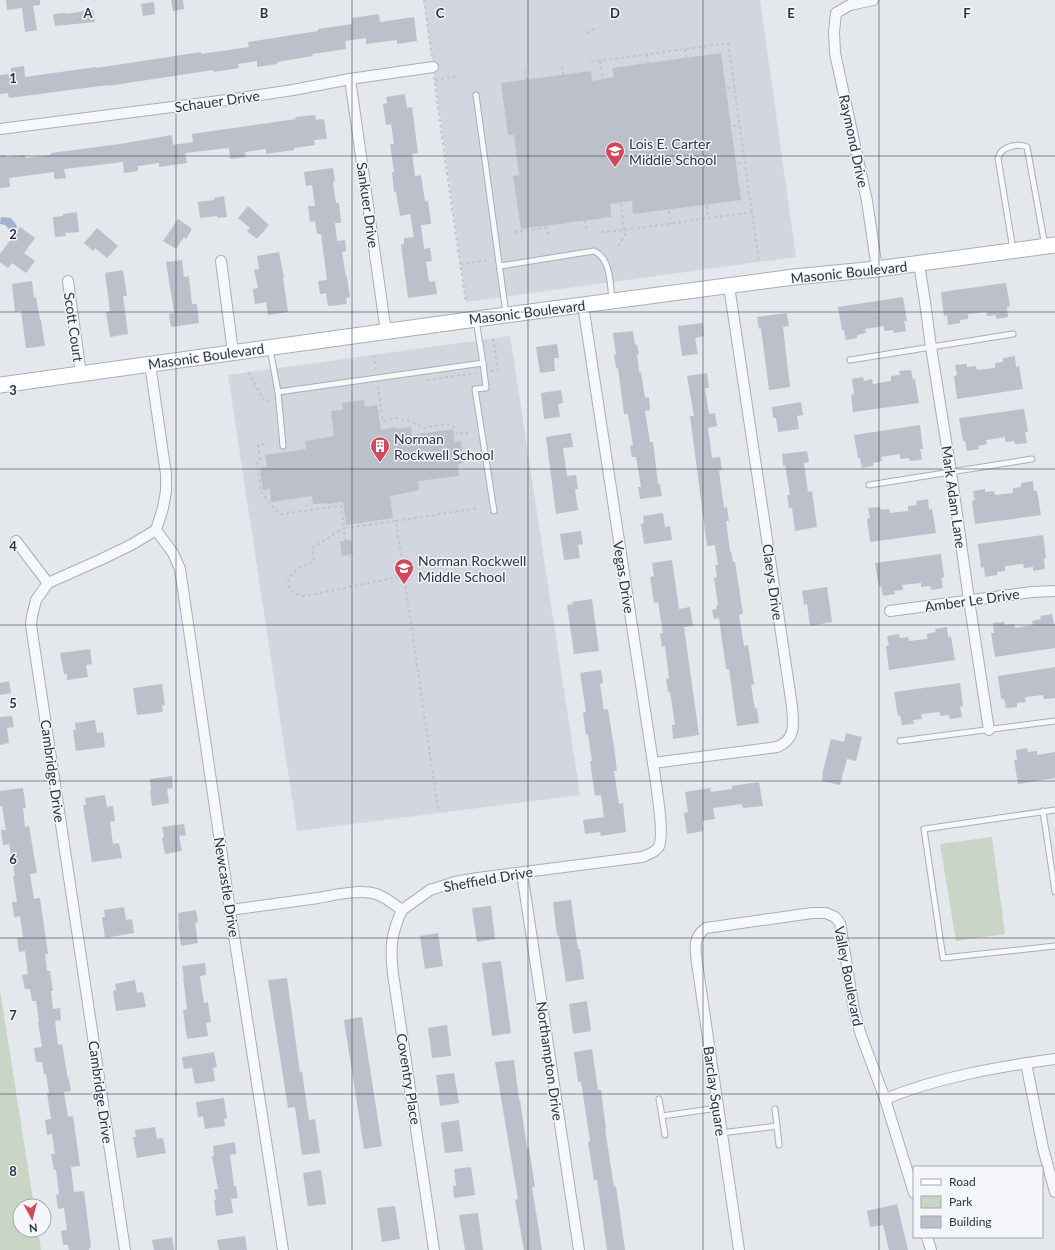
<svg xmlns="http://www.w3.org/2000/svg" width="1055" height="1250" viewBox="0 0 1055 1250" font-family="Lato,sans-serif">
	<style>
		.built { fill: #d2d6de }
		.green { fill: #c9d6c5 }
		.water { fill: #9fb4cc }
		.building { fill: #bbc0ca }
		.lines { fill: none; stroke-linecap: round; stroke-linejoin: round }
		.lane-casing { stroke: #a9aeb7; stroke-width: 7 }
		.street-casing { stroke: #a9aeb7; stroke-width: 12 }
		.secondary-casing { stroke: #a9aeb7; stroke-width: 17 }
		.path { stroke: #c2c5cb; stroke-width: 2; stroke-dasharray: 3 3; stroke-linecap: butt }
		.lane { stroke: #f7f8fa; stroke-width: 5 }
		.street { stroke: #f7f8fa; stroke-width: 10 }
		.secondary { stroke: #fff; stroke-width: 15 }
		.grid { fill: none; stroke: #2b3445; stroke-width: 1; stroke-opacity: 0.55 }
		.labels { text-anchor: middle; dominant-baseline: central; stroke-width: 3; stroke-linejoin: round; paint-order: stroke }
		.street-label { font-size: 14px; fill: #2b3445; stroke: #f4f6f9 }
		.poi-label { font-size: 14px; fill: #2b3445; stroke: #f4f6f9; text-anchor: start }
		.grid-label { font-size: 13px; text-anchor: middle; font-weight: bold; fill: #2b3445; stroke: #f4f6f9; stroke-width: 3; stroke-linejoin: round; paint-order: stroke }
	</style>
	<rect width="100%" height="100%" fill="#e4e7ec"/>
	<!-- built -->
	<g class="built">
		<polygon points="424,0 760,0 796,257 466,302"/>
		<polygon points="510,336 580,795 297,831 228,375"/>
	</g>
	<!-- green -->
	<g class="green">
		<polygon points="992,837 1005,934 956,941 940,844"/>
		<polygon points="0,990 34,1206 20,1206 20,1230 38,1230 41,1250 0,1250"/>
	</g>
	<!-- water -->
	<path class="water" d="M1,217L11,218L17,226L16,229C9,232 9,228 5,225L0,224Z"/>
	<!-- building -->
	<g class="building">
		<polygon points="6,0 40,0 40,5 33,6 37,30 25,32 22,8 7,10"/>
		<polygon points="171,0 183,0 184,9 173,11"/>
		<polygon points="154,2 155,14 143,16 141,4"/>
		<polygon points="93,10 95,22 55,26 53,14 65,13 65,14"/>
		<polygon points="379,14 380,22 414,17 417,41 397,44 397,40 366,44 366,38 345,41 346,49 312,54 313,56 277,62 277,64 257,67 257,61 238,64 239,68 214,72 213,70 108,86 108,85 9,98 8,93 0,94 0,75 11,74 11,68 24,66 25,77 96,67 96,68 201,52 201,54 249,47 248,42 318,31 318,29 352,24 352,18"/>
		<polygon points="721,53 741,200 633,214 632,201 610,204 611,217 521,229 513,176 519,175 514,135 508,135 501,83 591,71 592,81 614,77 612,68"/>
		<polygon points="405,94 407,108 412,107 418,153 412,154 415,176 421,175 425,201 428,201 431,224 421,225 424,249 430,248 432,261 426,262 429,282 435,281 437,294 408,298 401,245 404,244 404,238 414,237 410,214 400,216 396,192 394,192 392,172 394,172 390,144 394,144 391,124 386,125 383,104 387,103 386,97"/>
		<polygon points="315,115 316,120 324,119 327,139 314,140 315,145 294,148 294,150 266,154 266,149 245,152 246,157 230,159 229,148 185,153 187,163 159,167 159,163 138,166 138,171 124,173 123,162 64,169 66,178 54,179 54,172 9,178 10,187 0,188 0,156 6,155 6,157 24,155 26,158 51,155 51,153 120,144 172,135 173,145 193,142 192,134 296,119 295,117"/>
		<polygon points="333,168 335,181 333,182 336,203 339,203 341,223 335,223 337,241 345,240 346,251 342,252 346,277 347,277 350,297 346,298 347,304 328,306 326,293 320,294 318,281 327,280 321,234 317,234 315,221 310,222 308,206 315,206 312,185 306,186 304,172"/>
		<polygon points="224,196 227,217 217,218 217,216 200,218 198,202 214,200 214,198"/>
		<polygon points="248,206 269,225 257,239 247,231 250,228 238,218"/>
		<polygon points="77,212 79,232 65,233 66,236 55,237 53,217 63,216 63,214"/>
		<polygon points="178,219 191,228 191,231 186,239 184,237 176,249 163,241"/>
		<polygon points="20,227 35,238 24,253 35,261 26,273 12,263 8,268 0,262 0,254"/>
		<polygon points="97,228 118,246 107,258 95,248 93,251 84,243"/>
		<polygon points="279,252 284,278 283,278 288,312 268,315 266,302 255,304 253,289 258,288 254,270 259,269 257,256"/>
		<polygon points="182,260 184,277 189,276 192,304 197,304 199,323 171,327 169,314 174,313 166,262"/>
		<polygon points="123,270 127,296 123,296 128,334 110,337 106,312 110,311 105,273"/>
		<polygon points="32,281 34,298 36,297 40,320 41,320 45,346 26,348 21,311 15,312 12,284"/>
		<polygon points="1006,283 1010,306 1007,307 1008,317 996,319 996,315 987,316 986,312 968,314 968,319 960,320 960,323 948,325 947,315 944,316 941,292"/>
		<polygon points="903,297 907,321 904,321 906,331 894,333 893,330 884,331 884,326 865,329 866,333 857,335 857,338 846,340 844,330 842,330 838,307"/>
		<polygon points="787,313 789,326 783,327 790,387 769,390 761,328 759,329 757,317"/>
		<polygon points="703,323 704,336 695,338 698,354 682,356 678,326"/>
		<polygon points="633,331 635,345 637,344 639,354 637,354 639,372 641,372 645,398 649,397 650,410 645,411 650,442 653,442 658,484 660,484 662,496 640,499 638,487 641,487 636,457 632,457 630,446 633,445 628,414 624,414 618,368 616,368 614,355 616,354 613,333"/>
		<polygon points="557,344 559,358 554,358 555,371 540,373 536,347"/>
		<polygon points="1015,356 1016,367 1019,366 1023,389 957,399 954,376 957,375 955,365 967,364 967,367 976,366 977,370 995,368 995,363 1003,362 1003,358"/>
		<polygon points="911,370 913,380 915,379 919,403 853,412 851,395 854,394 852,379 863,377 864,381 872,379 873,384 891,381 891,376 900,375 899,371"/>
		<polygon points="707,373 709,388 705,388 709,414 715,413 717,426 708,428 712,458 720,457 722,470 719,471 724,508 727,507 729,521 726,521 730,552 731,551 733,562 735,562 743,614 739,615 744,646 748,645 754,684 751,685 755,709 757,708 759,723 737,726 729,669 726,669 719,618 714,619 712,610 717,609 716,605 718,605 714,578 717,577 715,565 718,565 715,545 707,546 690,416 694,416 687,376"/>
		<polygon points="561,390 563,403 558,404 560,417 544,419 541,393"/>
		<polygon points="364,400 365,407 377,405 381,430 396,427 396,429 411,427 412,435 453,429 455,442 461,441 464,463 458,464 459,476 418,481 419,490 390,496 393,518 346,525 343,502 328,504 328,503 313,504 312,496 271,502 270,489 263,490 260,468 267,467 265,455 306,449 305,441 334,436 331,411 343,410 342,403"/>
		<polygon points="801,402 803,415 797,416 799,429 778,432 776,418 773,418 772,407"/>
		<polygon points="1024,409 1028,432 1025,432 1027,443 1015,444 1014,441 1005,442 1005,437 986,440 987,444 978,446 979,449 967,451 965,441 963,441 959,418"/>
		<polygon points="920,425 923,449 920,449 922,460 910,461 909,458 900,459 900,454 881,457 882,461 873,463 873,466 862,468 860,458 858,458 854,435"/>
		<polygon points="571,433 573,447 563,448 567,476 576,475 578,489 575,489 578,510 556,514 546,437"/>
		<polygon points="807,451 809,462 804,463 808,492 812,491 817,527 795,531 792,508 789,508 787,495 790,495 785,465 783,466 782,454"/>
		<polygon points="1033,481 1034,491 1037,491 1041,515 975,524 972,501 975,500 973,491 985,489 985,492 994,491 995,495 1013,493 1013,488 1021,487 1021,483"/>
		<polygon points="928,499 929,510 932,509 936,533 870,542 867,519 870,518 868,508 880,507 881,510 889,509 890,513 908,511 908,506 917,505 916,501"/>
		<polygon points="663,513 665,527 670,526 672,540 644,544 641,524 644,523 643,516"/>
		<polygon points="581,531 583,544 578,545 580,558 564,560 560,534"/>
		<polygon points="1043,535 1046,558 1044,559 1045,569 1033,571 1033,567 1024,568 1023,564 1005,566 1005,571 997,572 997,575 985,577 984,567 981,568 978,544"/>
		<polygon points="351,540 353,554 342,556 340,541"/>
		<polygon points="941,554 944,577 941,578 943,588 931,590 930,586 921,587 921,583 902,585 903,590 894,591 895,594 883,596 881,586 879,587 875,563"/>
		<polygon points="672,560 679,609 690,607 693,626 684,627 699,735 673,739 672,725 675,725 670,692 668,692 666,679 669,678 665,646 662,647 660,633 663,633 658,602 654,603 650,577 654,576 652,563"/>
		<polygon points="827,587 832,622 810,626 807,604 804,605 802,591"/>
		<polygon points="592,599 599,651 574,654 567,605 573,604 572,602"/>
		<polygon points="1052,614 1054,624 1055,624 1055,648 995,657 991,633 994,633 993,623 1004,622 1005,625 1014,624 1015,628 1033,625 1032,621 1041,619 1040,616"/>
		<polygon points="947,627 948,637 951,637 955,660 889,670 886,646 889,646 887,636 899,634 900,638 908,637 909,641 927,639 927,634 936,632 935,629"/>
		<polygon points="90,649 92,664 86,665 88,677 67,680 67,674 64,674 60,653"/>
		<polygon points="1055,667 1055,698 1044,699 1043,695 1025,697 1026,702 1017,703 1017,707 1006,708 1004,699 1001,699 998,676"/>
		<polygon points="601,670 603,683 600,684 604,710 608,709 614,747 617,771 614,771 619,804 623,803 626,832 601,836 600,832 585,834 583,820 604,817 601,795 595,796 590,761 592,761 588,734 586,735 583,713 586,712 580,673"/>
		<polygon points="9,681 11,693 0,695 0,683"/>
		<polygon points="960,683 963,706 960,707 962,717 950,719 949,715 940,716 940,712 921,714 922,719 913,720 914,724 902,725 900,715 898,716 894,692"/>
		<polygon points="162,684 165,705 162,705 163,712 137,715 133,688"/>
		<polygon points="12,716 14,727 7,728 9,743 0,745 0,717"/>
		<polygon points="95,720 97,733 103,732 105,747 76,751 73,730 76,730 75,723"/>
		<polygon points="846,733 862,737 856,761 847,759 840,785 822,781 823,775 822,775 831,739 844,742"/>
		<polygon points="1027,748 1028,752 1037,751 1037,755 1055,752 1055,778 1018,784 1014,760 1017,760 1016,750"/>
		<polygon points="172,776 173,788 167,789 169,803 152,806 150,790 151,790 150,779"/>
		<polygon points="759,782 763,806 743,808 742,804 713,808 715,819 702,821 703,831 687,834 684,813 688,812 685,792 710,788 711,792 732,789 732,786"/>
		<polygon points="23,788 26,808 23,808 25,827 29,826 37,873 30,874 34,899 40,898 48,954 45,954 47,971 50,971 53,991 51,991 53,1009 60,1008 61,1020 55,1021 58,1045 62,1044 68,1079 69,1079 71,1091 64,1092 68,1117 73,1116 80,1166 71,1167 74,1192 84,1191 91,1247 89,1248 89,1250 69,1250 68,1245 63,1245 61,1231 67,1230 64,1208 58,1209 56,1195 59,1194 56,1170 54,1170 51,1154 55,1154 52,1134 47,1135 45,1120 51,1119 47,1093 49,1093 46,1074 44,1074 42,1062 36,1062 34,1048 42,1047 38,1022 39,1022 36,1001 32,1001 30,989 25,989 22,975 28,974 25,951 19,952 17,938 23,937 20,916 14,917 12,902 17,902 13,876 15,876 9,844 3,845 1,830 6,830 2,806 0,806 0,791"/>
		<polygon points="105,795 107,807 113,806 115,821 110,822 113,844 119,843 122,858 92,862 83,805 86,805 85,798"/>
		<polygon points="184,824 186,835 179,836 182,851 165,854 162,838 164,837 162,827"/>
		<polygon points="571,900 578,949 580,949 584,979 566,982 559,935 557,936 553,902"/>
		<polygon points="491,906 495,939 477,942 472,908"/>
		<polygon points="124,907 126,920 132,919 134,933 105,938 102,917 105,917 104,910"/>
		<polygon points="196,910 198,922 195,923 198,943 181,946 178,924 179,924 178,913"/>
		<polygon points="438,933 443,966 425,969 420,936"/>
		<polygon points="501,961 511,1033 492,1036 482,963"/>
		<polygon points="205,963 206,975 200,976 204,1003 208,1002 211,1022 206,1023 208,1036 187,1039 183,1010 187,1009 183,977 184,977 182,966"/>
		<polygon points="287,978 300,1073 302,1072 309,1120 315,1119 320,1153 302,1155 295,1107 288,1108 268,980"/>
		<polygon points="135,980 137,993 143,992 146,1007 116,1011 113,991 116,990 115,984"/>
		<polygon points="587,1001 591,1031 573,1034 569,1004"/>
		<polygon points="362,1017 382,1146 364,1149 344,1020"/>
		<polygon points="447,1025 451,1056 432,1058 428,1028"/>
		<polygon points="592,1049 598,1090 601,1090 606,1129 605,1129 614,1187 616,1186 625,1250 607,1250 597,1180 594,1180 588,1142 590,1141 581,1082 578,1082 574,1052"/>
		<polygon points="214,1052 217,1067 213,1068 215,1081 195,1084 192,1068 184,1069 182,1057"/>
		<polygon points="514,1060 519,1100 520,1100 527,1148 529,1148 535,1187 532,1187 542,1250 524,1250 515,1200 518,1199 495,1062"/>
		<polygon points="454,1073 459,1103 440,1106 436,1075"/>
		<polygon points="224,1098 227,1118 224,1119 225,1126 205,1129 203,1116 198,1117 196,1102"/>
		<polygon points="459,1120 463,1151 445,1153 441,1123"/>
		<polygon points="155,1127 157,1139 163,1138 166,1153 137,1158 133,1137 136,1137 135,1130"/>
		<polygon points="235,1142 236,1154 230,1155 234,1186 236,1186 238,1198 231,1199 233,1213 216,1216 214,1200 216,1200 214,1189 218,1189 212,1156 214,1156 213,1146"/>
		<polygon points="471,1167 475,1195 454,1198 453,1186 456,1186 454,1169"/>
		<polygon points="321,1170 326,1204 308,1206 303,1173"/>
		<polygon points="897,1204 908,1250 889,1250 883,1225 870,1227 867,1211"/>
		<polygon points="395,1206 400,1239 382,1242 377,1208"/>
		<polygon points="478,1213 483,1250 465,1250 459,1215"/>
		<polygon points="245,1236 247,1250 219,1250 217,1240"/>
		<polygon points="172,1237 174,1250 154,1250 152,1240"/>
	</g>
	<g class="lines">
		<!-- lane casing -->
		<g class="lane-casing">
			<g id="lane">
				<polyline points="476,95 506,314"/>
				<path d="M1013,250L998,158C999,156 1000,154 1001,152C1007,146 1020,143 1027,147L1045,246"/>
				<path d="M500,266L594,251C611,259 610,283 612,300"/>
				<polyline points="270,349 278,392 483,363 476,320"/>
				<polyline points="850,360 1013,334"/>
				<polyline points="483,363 486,388 475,389 494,511"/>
				<polyline points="278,392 283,446"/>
				<polyline points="869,485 1032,459"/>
				<polyline points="900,741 1055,721"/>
				<polyline points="1055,810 924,829 943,958 1055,946"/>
				<polyline points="1043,811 1055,892"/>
				<polyline points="659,1099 665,1135"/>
				<polyline points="775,1109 779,1145"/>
				<polyline points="662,1116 718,1108"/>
				<polyline points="721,1133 777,1126"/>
			</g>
		</g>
		<!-- street casing -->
		<g class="street-casing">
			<g id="street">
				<polyline points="873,0 850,5 836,13 834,32 835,53 867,201 877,269"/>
				<polyline points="350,79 386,332"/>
				<polyline points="0,129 227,100 293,90 350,79 433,67"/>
				<polyline points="221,261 233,352"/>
				<polyline points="919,264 925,302 931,347 951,472 969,600 989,730"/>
				<polyline points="68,281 81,374"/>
				<polyline points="156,530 173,553 180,569 230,910 283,1250"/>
				<polyline points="16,541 48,583"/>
				<polyline points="890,611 1032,592 1055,591"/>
				<path d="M653,763L777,747C797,739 793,723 792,706L729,286"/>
				<polyline points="522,873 579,1250"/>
				<path d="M230,910C260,906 289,902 318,898C334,895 360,889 376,894C385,897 394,904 402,910L430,890L455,882L478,878L642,857C647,855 654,853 658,848C666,838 655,779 653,763L583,305"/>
				<path d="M402,910C391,934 390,948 393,974L434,1250"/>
				<polyline points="1026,1063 1043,1148 1055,1192"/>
				<path d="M885,1099C939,1077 997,1067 1055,1059"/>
				<polyline points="927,1237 931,1250"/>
				<polyline points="125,1250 31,625 32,616 36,600 48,583 102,559 131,545 156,530 163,508 166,491 166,474 150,364"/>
				<path d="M739,1250L697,963C695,948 693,937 706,928L812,913H826L835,917L840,923L854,1010L861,1035L885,1099L914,1193"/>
			</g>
		</g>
		<!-- secondary casing -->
		<g class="secondary-casing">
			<polyline id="secondary" points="0,385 476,319 794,277 877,269 1055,245"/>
		</g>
		<!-- path -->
		<g class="path">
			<polyline points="424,0 432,57"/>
			<polyline points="587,33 595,28 599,28"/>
			<polyline points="685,49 687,62"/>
			<polyline points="647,55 649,67"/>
			<polyline points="600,61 603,79"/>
			<polyline points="591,62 728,43 759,262"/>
			<polyline points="562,66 564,79"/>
			<polyline points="525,71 527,84"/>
			<polyline points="434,77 450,195 466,302"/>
			<polyline points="435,80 457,76"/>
			<polyline points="721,89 735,88"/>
			<polyline points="727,127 740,125"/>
			<polyline points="732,164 745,162"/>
			<polyline points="706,200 708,218"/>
			<polyline points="668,205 671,224"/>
			<polyline points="584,214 587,232"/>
			<polyline points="546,220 549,239"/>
			<polyline points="514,232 547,228"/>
			<polyline points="601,232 624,230 753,212"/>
			<polyline points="618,246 625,236 621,203"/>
			<polyline points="460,264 488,260"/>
			<polyline points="374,355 376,370"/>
			<polyline points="491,371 498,370 493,338"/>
			<polyline points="248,372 265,402 272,401"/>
			<polyline points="427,380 476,373"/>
			<polyline points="379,387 378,387 383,421 396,418 410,421 424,428 447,424 454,427 457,434 468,433"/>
			<polyline points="264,444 258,445 260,459 257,462 261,491 270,504 281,514 341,506 344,528 396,521 404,576"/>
			<polyline points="396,521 479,508"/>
			<path d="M345,541L344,528L312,548L314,561C308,564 302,566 296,570C282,580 288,595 305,596L404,576L438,809"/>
		</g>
		<!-- lane -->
		<use href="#lane" class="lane"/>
		<!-- street -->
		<use href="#street" class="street"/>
		<!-- secondary -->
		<use href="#secondary" class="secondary"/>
	</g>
	<!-- grid -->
	<path class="grid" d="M176,0V1250M352,0V1250M528,0V1250M703,0V1250M879,0V1250M0,156H1055M0,312H1055M0,469H1055M0,625H1055M0,781H1055M0,938H1055M0,1094H1055"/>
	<!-- icons -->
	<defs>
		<g id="school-pin" transform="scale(1)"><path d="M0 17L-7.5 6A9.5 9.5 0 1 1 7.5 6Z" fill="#d1495b" stroke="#f4f6f9"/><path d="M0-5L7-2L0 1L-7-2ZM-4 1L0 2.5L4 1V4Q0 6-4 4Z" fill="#fff"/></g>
		<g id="building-pin" transform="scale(1)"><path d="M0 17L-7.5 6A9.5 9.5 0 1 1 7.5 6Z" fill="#d1495b" stroke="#f4f6f9"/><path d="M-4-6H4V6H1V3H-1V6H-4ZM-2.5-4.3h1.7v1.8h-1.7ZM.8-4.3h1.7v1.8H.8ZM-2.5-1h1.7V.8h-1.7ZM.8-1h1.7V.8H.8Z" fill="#fff"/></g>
	</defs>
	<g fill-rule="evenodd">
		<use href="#school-pin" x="615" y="151"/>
		<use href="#building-pin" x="380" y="446"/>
		<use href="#school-pin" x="404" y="568"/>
	</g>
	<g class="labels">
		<!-- street labels -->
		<g class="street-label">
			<text transform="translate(217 101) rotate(-8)">Schauer Drive</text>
			<text transform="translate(854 141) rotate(78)">Raymond Drive</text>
			<text transform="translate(368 205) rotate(82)">Sankuer Drive</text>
			<text transform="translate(849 272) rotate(-6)">Masonic Boulevard</text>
			<text transform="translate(527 312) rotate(-7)">Masonic Boulevard</text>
			<text transform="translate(74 327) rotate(82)">Scott Court</text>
			<text transform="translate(206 356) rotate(-8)">Masonic Boulevard</text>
			<text transform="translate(954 497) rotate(82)">Mark Adam Lane</text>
			<text transform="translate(624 577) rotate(81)">Vegas Drive</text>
			<text transform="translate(773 582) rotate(82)">Claeys Drive</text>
			<text transform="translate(972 600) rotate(-8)">Amber Le Drive</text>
			<text transform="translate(53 771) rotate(82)">Cambridge Drive</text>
			<text transform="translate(488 879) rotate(-10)">Sheffield Drive</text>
			<text transform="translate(227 887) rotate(81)">Newcastle Drive</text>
			<text transform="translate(849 976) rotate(79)">Valley Boulevard</text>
			<text transform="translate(550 1061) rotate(82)">Northampton Drive</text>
			<text transform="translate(409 1079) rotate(81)">Coventry Place</text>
			<text transform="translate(715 1091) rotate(82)">Barclay Square</text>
			<text transform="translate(101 1092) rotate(82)">Cambridge Drive</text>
		</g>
		<!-- poi labels -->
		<g class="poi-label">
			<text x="629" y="143">Lois E. Carter<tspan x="629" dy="16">Middle School</tspan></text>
			<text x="394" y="438">Norman<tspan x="394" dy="16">Rockwell School</tspan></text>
			<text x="418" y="560">Norman Rockwell<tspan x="418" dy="16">Middle School</tspan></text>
		</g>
	</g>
	<g class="grid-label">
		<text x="88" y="18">A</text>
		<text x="264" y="18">B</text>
		<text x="440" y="18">C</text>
		<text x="615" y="18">D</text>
		<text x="791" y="18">E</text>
		<text x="967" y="18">F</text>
		<text x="13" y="83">1</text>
		<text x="13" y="239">2</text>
		<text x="13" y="395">3</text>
		<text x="13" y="551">4</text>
		<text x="13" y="708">5</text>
		<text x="13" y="864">6</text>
		<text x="13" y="1020">7</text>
		<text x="13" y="1176">8</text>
	</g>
	<!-- legend -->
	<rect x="913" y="1166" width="130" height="72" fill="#f4f6f9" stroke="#a4a8b1"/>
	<rect x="921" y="1179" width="20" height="6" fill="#ffffff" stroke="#a4a8b1"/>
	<text x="949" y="1186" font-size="12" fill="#2b3445">Road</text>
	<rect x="921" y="1196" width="20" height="12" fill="#c9d6c5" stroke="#a4a8b1"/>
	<text x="949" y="1206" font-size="12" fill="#2b3445">Park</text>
	<rect x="921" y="1216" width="20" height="12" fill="#bbc0ca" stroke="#a4a8b1"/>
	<text x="949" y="1226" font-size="12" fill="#2b3445">Building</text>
	<!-- north arrow -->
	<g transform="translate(32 1218) rotate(173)"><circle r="19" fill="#f4f6f9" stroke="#a4a8b1"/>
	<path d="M0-3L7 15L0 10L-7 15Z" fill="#d1495b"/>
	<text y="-6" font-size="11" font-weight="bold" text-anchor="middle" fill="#2b3445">N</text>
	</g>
</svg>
